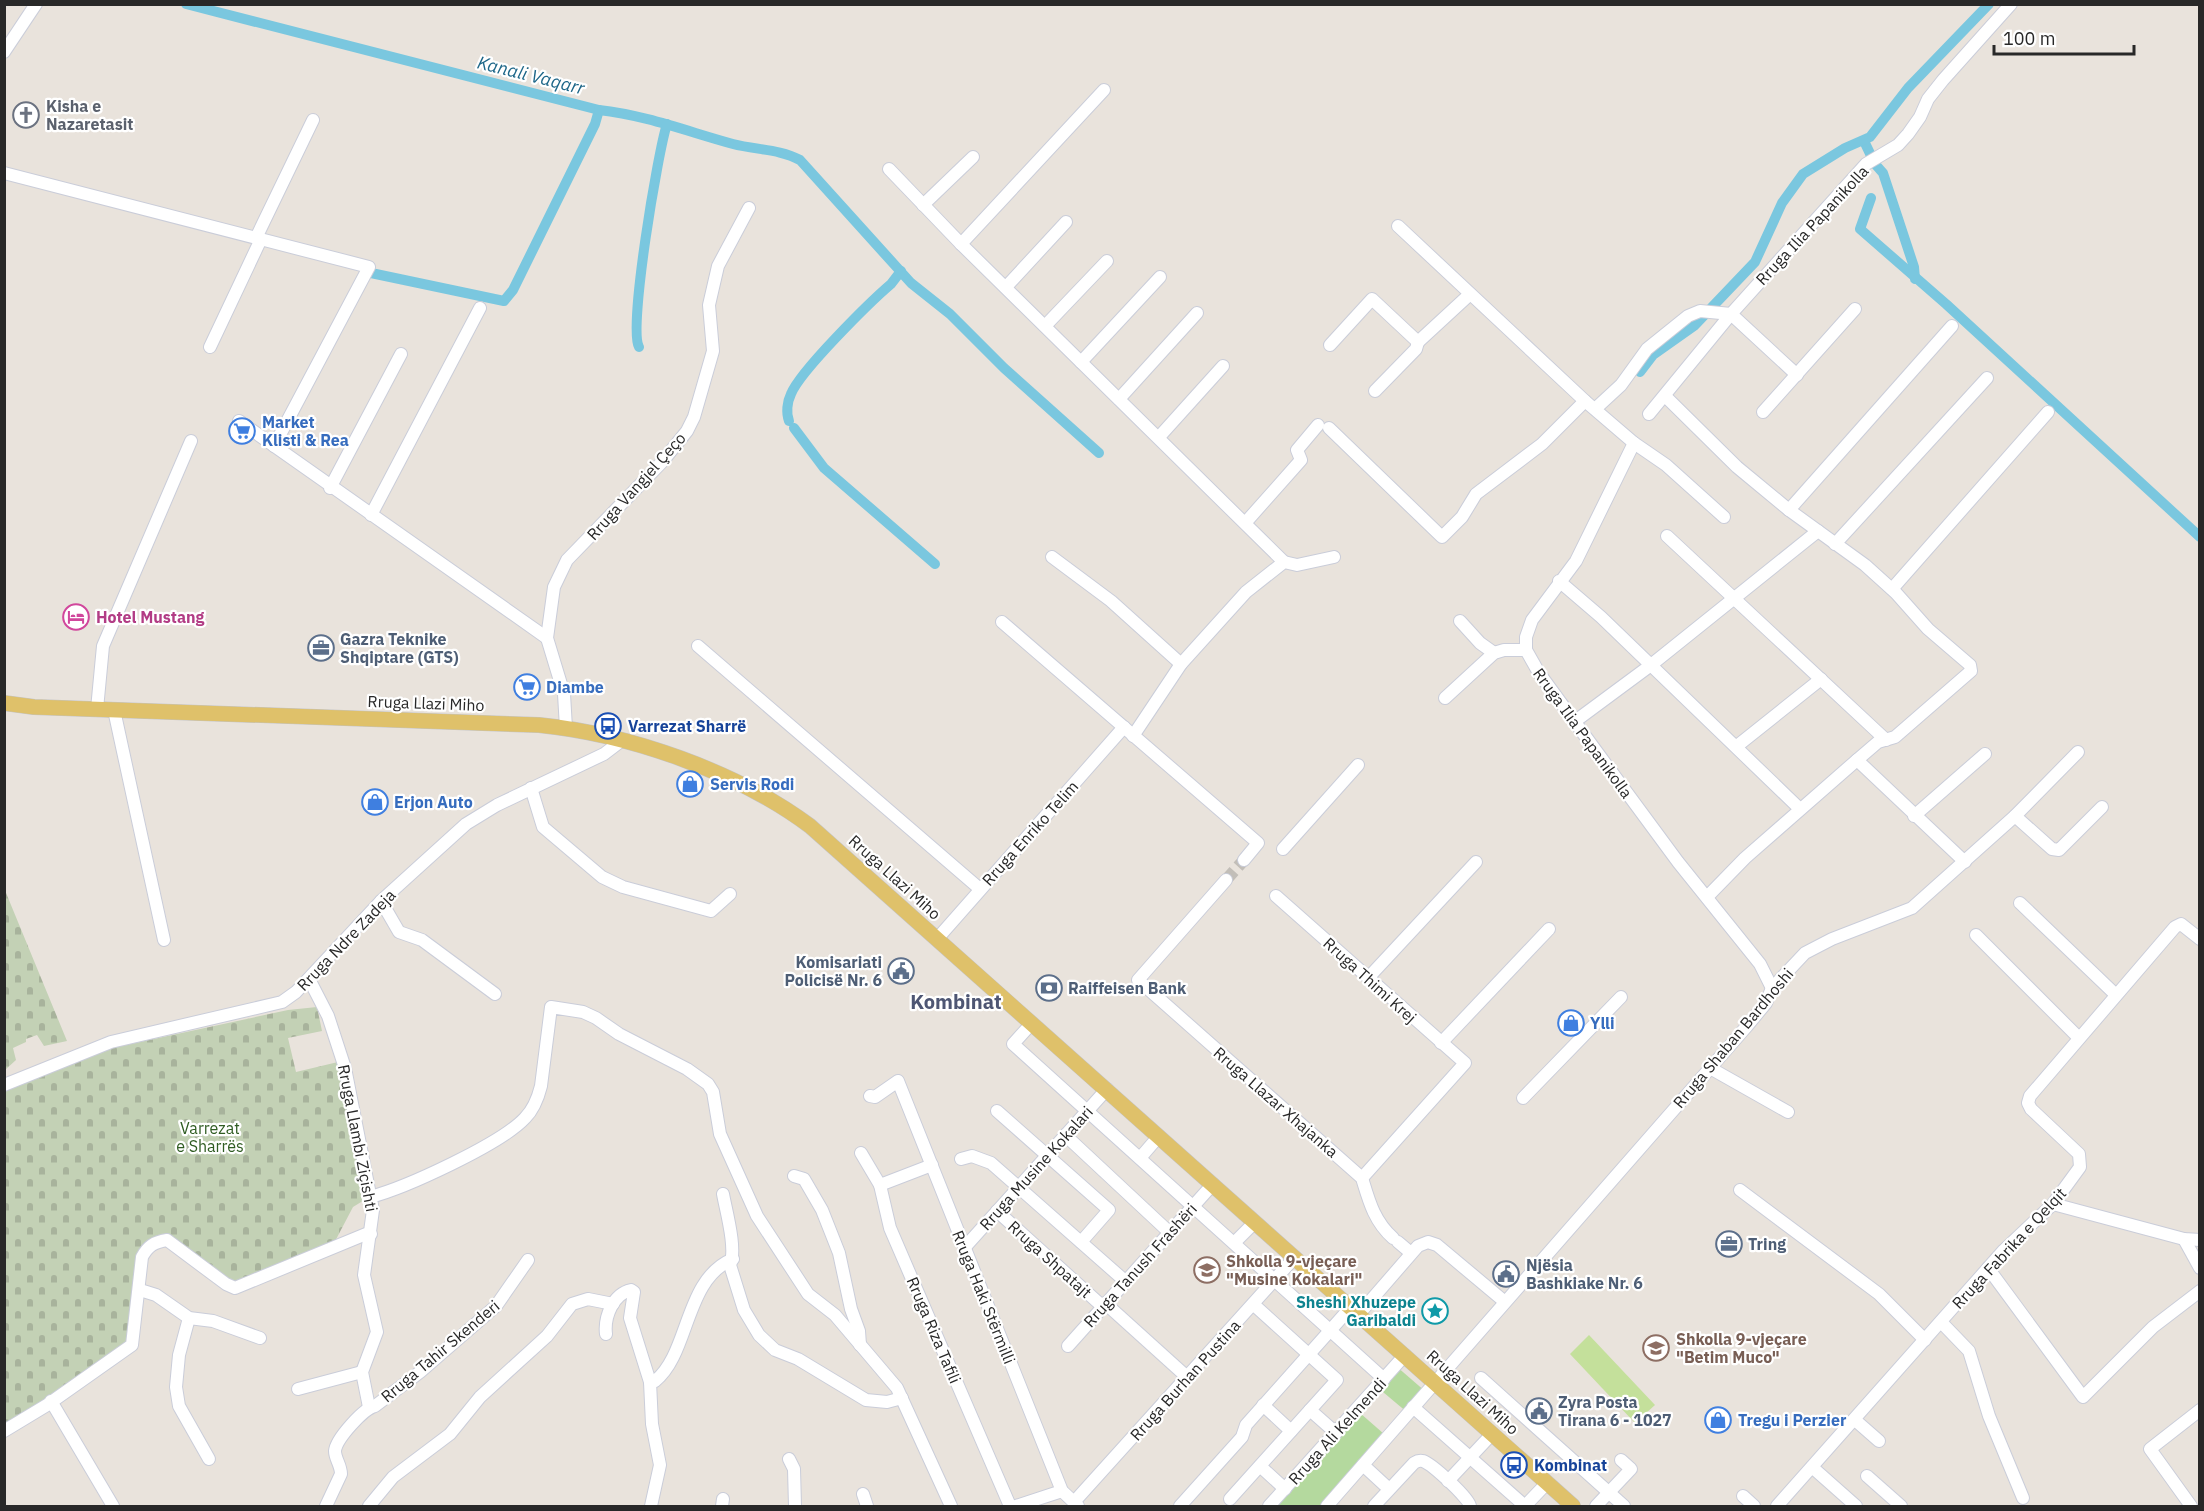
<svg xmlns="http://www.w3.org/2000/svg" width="2204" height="1511" viewBox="0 0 2204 1511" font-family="'IBM Plex Sans',sans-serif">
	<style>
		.cemetery { fill: url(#cemetery-stones) }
		.park { fill: #b4d99e }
		.pitch { fill: #c4e09b }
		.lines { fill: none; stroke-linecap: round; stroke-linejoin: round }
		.canal { stroke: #7ac7df; stroke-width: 10 }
		.minor-tunnel { stroke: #c2beb8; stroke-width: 12; stroke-dasharray: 12 6; stroke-linecap: butt }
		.minor-casing { stroke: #cacdd9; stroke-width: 14 }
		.major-casing { stroke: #c3c3c3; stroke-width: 16 }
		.minor { stroke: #fff; stroke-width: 12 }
		.major { stroke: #dfc16a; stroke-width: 15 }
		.labels { text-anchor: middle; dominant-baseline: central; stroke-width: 4.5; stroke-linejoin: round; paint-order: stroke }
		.worship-label { font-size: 16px; font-weight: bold; fill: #5b616d; stroke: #fff; text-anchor: start }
		.street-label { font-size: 16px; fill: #282828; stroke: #fff }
		.shop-label { font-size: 16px; font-weight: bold; fill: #366cbe; stroke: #fff; text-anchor: start }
		.hotel-label { font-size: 16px; font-weight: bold; fill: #b23c85; stroke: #fff; text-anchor: start }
		.service-label { font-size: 16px; font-weight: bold; fill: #4e5e75; stroke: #fff; text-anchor: start }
		.transit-label { font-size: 16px; font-weight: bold; fill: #164399; stroke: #fff; text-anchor: start }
		.park-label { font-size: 16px; fill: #2f5c22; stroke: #fff }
		.education-label { font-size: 16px; font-weight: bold; fill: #785e54; stroke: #fff; text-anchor: start }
		.culture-label { font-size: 16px; font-weight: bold; fill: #0d838f; stroke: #fff; text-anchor: end }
		.water-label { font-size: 18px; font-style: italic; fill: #1d6688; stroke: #fff }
		.quarter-label { font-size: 20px; font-weight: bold; fill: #4e5673; stroke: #fff }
	</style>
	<defs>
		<pattern id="cemetery-stones" width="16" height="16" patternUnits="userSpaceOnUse" patternTransform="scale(1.5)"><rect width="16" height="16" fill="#c3d1b5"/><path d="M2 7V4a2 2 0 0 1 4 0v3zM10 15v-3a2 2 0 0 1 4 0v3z" fill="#a8b39c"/></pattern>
	</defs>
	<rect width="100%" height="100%" fill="#e9e3dc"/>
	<!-- cemetery -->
	<g class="cemetery">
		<polygon points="4,888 67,1041 44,1046 37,1035 26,1039 26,1042 13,1048 16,1060 5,1070"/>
		<polygon points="317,1007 322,1031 288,1038 296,1072 338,1062 366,1199 353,1207 332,1247 235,1285 160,1236 150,1239 139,1252 130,1343 5,1428 5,1090 107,1049 288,1010"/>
	</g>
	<!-- park -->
	<g class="park">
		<polygon points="1396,1366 1426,1392 1408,1413 1377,1387"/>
		<polygon points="1360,1413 1384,1434 1320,1506 1277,1506"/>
	</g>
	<!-- pitch -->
	<polygon class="pitch" points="1589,1335 1655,1405 1635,1423 1570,1354"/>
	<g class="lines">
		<!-- canal -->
		<g class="canal">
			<polyline points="186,4 599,110 595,124 513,290 504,301 371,273"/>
			<path d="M599,110C645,115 689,132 733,144C756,150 780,149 800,160L911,283L950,314L1004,368L1099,453"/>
			<polyline points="1864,141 1875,164 1883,173 1914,267 1915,279"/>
			<polyline points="1871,198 1860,229 1946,304 2200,537"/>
			<path d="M639,347C628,329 658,151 667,124"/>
			<polyline points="1640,372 1653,355 1694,326 1755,262 1782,203 1803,174 1845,148 1870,137 1908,88 1989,4"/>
			<path d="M789,421C786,413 787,402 791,394C800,371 870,302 891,284L901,271"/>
			<polyline points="794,428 824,468 935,564"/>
		</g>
		<!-- minor-tunnel -->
		<polyline class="minor-tunnel" points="1226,880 1244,860"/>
		<!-- minor casing -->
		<g class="minor-casing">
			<g id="minor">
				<polyline points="4,52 36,4"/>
				<polyline points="889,169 961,244 1284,562"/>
				<polyline points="4,173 369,267 274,446"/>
				<polyline points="923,205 973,157"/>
				<polyline points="1398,226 1585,401 1634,443 1666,465 1724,517"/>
				<polyline points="256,238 313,120"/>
				<polyline points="961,244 1104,90"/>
				<polyline points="1006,287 1066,222"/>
				<polyline points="1731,314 1797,375"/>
				<polyline points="1045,326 1107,261"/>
				<polyline points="1330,345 1372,299 1418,342 1469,295"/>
				<polyline points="210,347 261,239"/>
				<polyline points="1081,362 1160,277"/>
				<polyline points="1375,391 1416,349 1418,342"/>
				<polyline points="1665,396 1737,467 1789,510 1865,565 1896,593 1928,629 1970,665 1971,671 1895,737 1878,742 1857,760 1745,858 1707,897"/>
				<polyline points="1119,399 1197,313"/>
				<polyline points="1595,409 1621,385 1647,349 1688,316 1700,311 1731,314"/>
				<polyline points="1763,412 1855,309"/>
				<polyline points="1649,414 1731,314 1866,164 1898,145 1908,134 1920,117 1928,99 1943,80 2011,4"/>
				<polyline points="239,421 547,638"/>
				<polyline points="1329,428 1442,537 1462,517 1476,494 1542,444 1585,401"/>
				<polyline points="1159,437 1223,366"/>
				<polyline points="1634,443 1576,561 1532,620 1526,637 1526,650 1539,673 1602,759 1678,862 1760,964 1772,988"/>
				<polyline points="330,488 401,354"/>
				<polyline points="1789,510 1952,326"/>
				<polyline points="371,515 480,308"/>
				<polyline points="1246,522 1301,460 1297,450 1318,425"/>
				<polyline points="1667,536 1886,740"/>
				<polyline points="1835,544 1987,378"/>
				<polyline points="1052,557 1111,601 1181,664"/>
				<polyline points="1559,581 1601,617 1800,809"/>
				<polyline points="1892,589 2048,412"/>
				<polyline points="1460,621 1480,643 1494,653"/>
				<polyline points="1002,622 1258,843 1244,860"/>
				<polyline points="698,646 980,889"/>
				<polyline points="1445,698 1494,653 1504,650 1526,650"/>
				<polyline points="97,709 103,646 191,441"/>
				<polyline points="114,710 164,940"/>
				<polyline points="1574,722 1651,665 1818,531"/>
				<polyline points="566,728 564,694 547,638 554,587 567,560 662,462 687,431 694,417 713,351 709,305 718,266 749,208"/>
				<polyline points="1133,736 1181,664 1246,592 1284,562 1297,565 1334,557"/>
				<polyline points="1737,746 1821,679"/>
				<polyline points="1857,760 1965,862"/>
				<polyline points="531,788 543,827 602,877 623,887 711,911 730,894"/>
				<polyline points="1914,816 1985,754"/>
				<polyline points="2015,816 2052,849 2059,850 2102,807"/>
				<polyline points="1283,849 1358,765"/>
				<path d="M1226,880L1138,980L1362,1178C1369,1201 1374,1221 1393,1238"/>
				<polyline points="1276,896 1465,1063 1362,1178"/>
				<polyline points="381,901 399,932 422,940 495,994"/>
				<polyline points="2020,903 2116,995"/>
				<polyline points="1976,935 2079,1038"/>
				<polyline points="937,939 1124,727"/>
				<polyline points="1368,978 1476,862"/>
				<polyline points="309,979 328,1016 345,1068 373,1210 364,1275 377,1332 362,1372 369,1407"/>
				<polyline points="1032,1023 1013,1044 1384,1379"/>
				<polyline points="1441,1043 1549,929"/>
				<polyline points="1710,1068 1788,1112"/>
				<polyline points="4,1085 111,1042 282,1002 296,992 381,901 466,824 497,805 604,754 621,741"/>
				<polyline points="870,1096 875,1097 898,1081 1062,1491 1078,1506"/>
				<polyline points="1523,1098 1621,997"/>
				<polyline points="997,1111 1109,1210 1081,1242"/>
				<polyline points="1065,1135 1169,1232"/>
				<polyline points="861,1153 880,1185 890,1228 1010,1506"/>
				<polyline points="1140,1158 1159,1136"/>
				<polyline points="961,1159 972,1156 991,1163 1125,1281"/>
				<polyline points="794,1176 804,1179 822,1210 839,1253 851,1309 859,1331 860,1345"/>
				<polyline points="880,1185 932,1165"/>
				<polyline points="1740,1190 1879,1294 1925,1340"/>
				<path d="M723,1194C726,1211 737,1249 730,1265L744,1310L759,1335L775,1350L798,1359L866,1400L887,1402L902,1398"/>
				<path d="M370,1197C405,1188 501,1144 525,1118C534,1109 538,1098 541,1086L551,1007L583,1012L596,1018L619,1034L687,1069L708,1084L713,1092L720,1134L757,1216L808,1294L835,1315L897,1388L951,1506"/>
				<polyline points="2053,1204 2184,1239 2200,1240"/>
				<polyline points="997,1211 1102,1306"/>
				<polyline points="2184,1239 2200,1268"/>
				<polyline points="1398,1242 1411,1253"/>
				<polyline points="1234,1243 1255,1222"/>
				<polyline points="965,1247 1107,1089"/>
				<polyline points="1988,1268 2083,1397 2153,1327 2200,1291"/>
				<polyline points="140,1290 156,1295 189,1318 213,1321 260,1338"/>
				<polyline points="1105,1303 1187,1377"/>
				<polyline points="1359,1314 1418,1246 1428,1242 1437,1245 1505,1302"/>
				<polyline points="189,1318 179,1355 176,1387 179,1406 209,1459"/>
				<polyline points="1941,1322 1969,1351 1989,1416 2023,1498"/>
				<path d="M606,1334C604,1317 613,1294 631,1290L634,1292L630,1318L650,1382L652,1424L660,1465L651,1506"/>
				<polyline points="1068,1346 1213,1184"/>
				<polyline points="1481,1378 1624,1506"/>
				<path d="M650,1382L655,1381C690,1353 684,1279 733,1259"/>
				<polyline points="298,1389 362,1372"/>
				<polyline points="51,1401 113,1506"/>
				<polyline points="1263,1405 1291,1431"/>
				<polyline points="1413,1407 1525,1506"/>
				<polyline points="1310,1410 1336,1433"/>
				<polyline points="1855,1420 1879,1441"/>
				<path d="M4,1431L47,1405L132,1345L142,1257C148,1246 154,1242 167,1240L226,1284L235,1288L366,1234H371"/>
				<polyline points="789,1459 794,1469 795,1506"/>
				<polyline points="1363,1465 1389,1489"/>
				<polyline points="1260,1466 1285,1489"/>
				<polyline points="1812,1467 1856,1506"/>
				<polyline points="1867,1476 1901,1506"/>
				<polyline points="1448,1481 1492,1434"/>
				<polyline points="863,1494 867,1506"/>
				<polyline points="1743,1496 1754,1506"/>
				<polyline points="1230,1499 1337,1380 1253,1304"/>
				<polyline points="1074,1502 1295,1257"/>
				<path d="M326,1506L341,1474C341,1465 335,1459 335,1451C336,1439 364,1408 375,1406L420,1372L496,1306L528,1260"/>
				<polyline points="369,1506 393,1477 450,1434 480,1397 547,1336 572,1304 588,1299 613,1304"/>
				<polyline points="722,1506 723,1499"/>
				<polyline points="1016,1506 1062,1491"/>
				<polyline points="1180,1506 1242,1437 1246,1425 1351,1307"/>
				<polyline points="1269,1506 1405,1355"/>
				<polyline points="1327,1506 1747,1026 1766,1003 1772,988 1805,953 1832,939 1912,908 2015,816 2078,752"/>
				<path d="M1374,1506L1414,1463C1417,1461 1419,1460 1423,1461C1432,1464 1469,1498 1470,1506"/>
				<polyline points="1525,1506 1547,1483"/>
				<polyline points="1596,1506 1631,1469 1621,1460"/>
				<polyline points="1777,1506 2004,1250 2053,1204 2080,1167 2079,1154 2031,1109 2028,1103 2030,1096 2175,927 2181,924 2200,939"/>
				<polyline points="2191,1506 2150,1449 2200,1410"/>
			</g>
		</g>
		<!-- major casing -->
		<g class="major-casing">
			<path id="major" d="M4,703L34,707L539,725C629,734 738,772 810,826L1573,1506"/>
		</g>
		<!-- minor -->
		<use href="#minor" class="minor"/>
		<!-- major -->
		<use href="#major" class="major"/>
	</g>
	<!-- icons -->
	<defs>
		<g id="church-ring" transform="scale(1.35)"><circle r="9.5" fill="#fff" stroke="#6b7280" stroke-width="1.5"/><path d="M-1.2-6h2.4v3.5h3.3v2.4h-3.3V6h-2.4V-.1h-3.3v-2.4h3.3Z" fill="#6b7280"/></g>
		<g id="supermarket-ring" transform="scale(1.35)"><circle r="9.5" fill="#fff" stroke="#3f7fe0" stroke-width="1.5"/><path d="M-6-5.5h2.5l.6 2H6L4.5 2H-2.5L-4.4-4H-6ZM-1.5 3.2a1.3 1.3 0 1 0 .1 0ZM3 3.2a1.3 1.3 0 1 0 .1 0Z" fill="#3f7fe0"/></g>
		<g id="hotel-ring" transform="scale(1.35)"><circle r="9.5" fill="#fff" stroke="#d1479c" stroke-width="1.5"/><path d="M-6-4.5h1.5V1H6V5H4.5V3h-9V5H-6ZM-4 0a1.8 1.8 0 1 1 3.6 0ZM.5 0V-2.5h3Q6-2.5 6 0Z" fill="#d1479c"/></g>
		<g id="office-ring" transform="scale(1.35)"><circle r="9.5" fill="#fff" stroke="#5c6f8a" stroke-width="1.5"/><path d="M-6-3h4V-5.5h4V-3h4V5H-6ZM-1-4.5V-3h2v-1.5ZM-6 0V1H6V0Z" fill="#5c6f8a"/></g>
		<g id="bus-ring" transform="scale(1.35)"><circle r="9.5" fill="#fff" stroke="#1a4fb4" stroke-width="1.5"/><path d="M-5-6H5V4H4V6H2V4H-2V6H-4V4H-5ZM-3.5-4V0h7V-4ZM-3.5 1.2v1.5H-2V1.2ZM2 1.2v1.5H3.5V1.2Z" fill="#1a4fb4"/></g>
		<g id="shop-ring" transform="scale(1.35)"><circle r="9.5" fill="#fff" stroke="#3f7fe0" stroke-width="1.5"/><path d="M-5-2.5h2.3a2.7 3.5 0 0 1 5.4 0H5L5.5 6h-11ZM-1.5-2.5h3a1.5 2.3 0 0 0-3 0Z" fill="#3f7fe0"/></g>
		<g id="civic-ring" transform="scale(1.35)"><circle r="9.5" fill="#fff" stroke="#5c6f8a" stroke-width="1.5"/><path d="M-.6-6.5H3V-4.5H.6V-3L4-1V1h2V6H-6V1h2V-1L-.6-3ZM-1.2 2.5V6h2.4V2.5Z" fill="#5c6f8a"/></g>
		<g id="bank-ring" transform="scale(1.35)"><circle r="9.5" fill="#fff" stroke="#5c6f8a" stroke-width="1.5"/><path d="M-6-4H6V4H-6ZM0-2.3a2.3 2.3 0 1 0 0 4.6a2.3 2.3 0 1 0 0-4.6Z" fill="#5c6f8a"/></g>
		<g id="school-ring" transform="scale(1.35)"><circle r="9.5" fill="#fff" stroke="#8d6e63" stroke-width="1.5"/><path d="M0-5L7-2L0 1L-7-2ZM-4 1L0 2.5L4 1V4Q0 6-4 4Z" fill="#8d6e63"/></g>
		<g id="sight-ring" transform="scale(1.35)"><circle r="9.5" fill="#fff" stroke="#0f9aa8" stroke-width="1.5"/><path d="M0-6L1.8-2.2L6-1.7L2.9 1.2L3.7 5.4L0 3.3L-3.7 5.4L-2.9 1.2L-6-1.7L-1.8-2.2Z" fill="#0f9aa8"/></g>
	</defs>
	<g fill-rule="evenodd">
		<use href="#church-ring" x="26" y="115"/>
		<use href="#supermarket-ring" x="242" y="431"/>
		<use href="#hotel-ring" x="76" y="617"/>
		<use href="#office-ring" x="321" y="648"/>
		<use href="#supermarket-ring" x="527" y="687"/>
		<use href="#bus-ring" x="608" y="726"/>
		<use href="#shop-ring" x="690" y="784"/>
		<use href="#shop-ring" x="375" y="802"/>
		<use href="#civic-ring" x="901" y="971"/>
		<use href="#bank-ring" x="1049" y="988"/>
		<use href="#shop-ring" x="1571" y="1023"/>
		<use href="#office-ring" x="1729" y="1244"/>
		<use href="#school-ring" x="1207" y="1270"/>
		<use href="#civic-ring" x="1506" y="1274"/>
		<use href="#sight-ring" x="1435" y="1311"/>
		<use href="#school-ring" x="1656" y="1348"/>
		<use href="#civic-ring" x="1539" y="1411"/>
		<use href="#shop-ring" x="1718" y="1420"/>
		<use href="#bus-ring" x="1514" y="1465"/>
	</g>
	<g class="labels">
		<!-- worship labels -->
		<g class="worship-label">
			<text x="46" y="106">Kisha e<tspan x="46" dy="18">Nazaretasit</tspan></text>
		</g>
		<!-- street labels -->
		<g class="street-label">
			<text transform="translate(1812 225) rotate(-47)">Rruga Ilia Papanikolla</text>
			<text transform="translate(636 486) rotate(-48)">Rruga Vangjel Çeço</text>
			<text transform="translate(426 703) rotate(2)">Rruga Llazi Miho</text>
			<text transform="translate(1583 733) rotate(54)">Rruga Ilia Papanikolla</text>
			<text transform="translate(1030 833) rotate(-48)">Rruga Enriko Telim</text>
			<text transform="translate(895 877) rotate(42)">Rruga Llazi Miho</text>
			<text transform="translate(346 940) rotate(-46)">Rruga Ndre Zadeja</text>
			<text transform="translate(1370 980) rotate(42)">Rruga Thimi Krej</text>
			<text transform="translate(1733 1038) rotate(-50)">Rruga Shaban Bardhoshi</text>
			<text transform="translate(1276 1102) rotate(41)">Rruga Llazar Xhajanka</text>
			<text transform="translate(358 1138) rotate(79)">Rruga Llambi Ziçishti</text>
			<text transform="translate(1036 1168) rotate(-48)">Rruga Musine Kokalari</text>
			<text transform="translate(2009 1248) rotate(-47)">Rruga Fabrika e Qelqit</text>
			<text transform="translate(1050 1259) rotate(42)">Rruga Shpatajt</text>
			<text transform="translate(1140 1265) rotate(-48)">Rruga Tanush Frashëri</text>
			<text transform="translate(984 1297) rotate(68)">Rruga Haki Stërmilli</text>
			<text transform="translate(934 1330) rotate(67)">Rruga Riza Tafili</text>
			<text transform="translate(440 1351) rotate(-40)">Rruga Tahir Skenderi</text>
			<text transform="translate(1185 1380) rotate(-48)">Rruga Burhan Pustina</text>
			<text transform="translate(1473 1392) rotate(42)">Rruga Llazi Miho</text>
			<text transform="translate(1337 1431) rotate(-48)">Rruga Ali Kelmendi</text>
		</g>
		<!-- shop labels -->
		<g class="shop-label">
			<text x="262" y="422">Market<tspan x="262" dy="18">Klisti &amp; Rea</tspan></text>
			<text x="546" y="687">Diambe</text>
			<text x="710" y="784">Servis Rodi</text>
			<text x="394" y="802">Erjon Auto</text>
			<text x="1590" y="1023">Ylli</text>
			<text x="1738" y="1420">Tregu i Perzier</text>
		</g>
		<!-- hotel labels -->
		<g class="hotel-label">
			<text x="96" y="617">Hotel Mustang</text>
		</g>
		<!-- service labels -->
		<g class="service-label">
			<text x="340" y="639">Gazra Teknike<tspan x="340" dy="18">Shqiptare (GTS)</tspan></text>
			<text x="882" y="962" text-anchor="end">Komisariati<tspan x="882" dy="18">Policisë Nr. 6</tspan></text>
			<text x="1068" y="988">Raiffeisen Bank</text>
			<text x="1748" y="1244">Tring</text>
			<text x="1526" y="1265">Njësia<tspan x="1526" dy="18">Bashkiake Nr. 6</tspan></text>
			<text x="1558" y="1402">Zyra Posta<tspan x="1558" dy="18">Tirana 6 - 1027</tspan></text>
		</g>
		<!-- transit labels -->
		<g class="transit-label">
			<text x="628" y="726">Varrezat Sharrë</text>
			<text x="1534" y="1465">Kombinat</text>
		</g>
		<!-- park labels -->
		<g class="park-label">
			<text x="210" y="1128">Varrezat<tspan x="210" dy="18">e Sharrës</tspan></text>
		</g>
		<!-- education labels -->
		<g class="education-label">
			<text x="1226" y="1261">Shkolla 9-vjeçare<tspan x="1226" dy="18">"Musine Kokalari"</tspan></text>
			<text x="1676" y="1339">Shkolla 9-vjeçare<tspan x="1676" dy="18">"Betim Muco"</tspan></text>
		</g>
		<!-- culture labels -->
		<g class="culture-label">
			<text x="1416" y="1302">Sheshi Xhuzepe<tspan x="1416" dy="18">Garibaldi</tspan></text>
		</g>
		<!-- water labels -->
		<g class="water-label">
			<text transform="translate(531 75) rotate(14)">Kanali Vaqarr</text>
		</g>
		<!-- quarter labels -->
		<g class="quarter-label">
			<text x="956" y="1001">Kombinat</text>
		</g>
	</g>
	<!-- border -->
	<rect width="2204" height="1511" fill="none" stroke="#282828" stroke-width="12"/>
	<!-- scale -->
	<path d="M1994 45v9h140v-9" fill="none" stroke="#282828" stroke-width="3"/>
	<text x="2003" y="45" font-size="18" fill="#282828" stroke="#ffffff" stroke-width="4.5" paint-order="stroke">100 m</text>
</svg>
